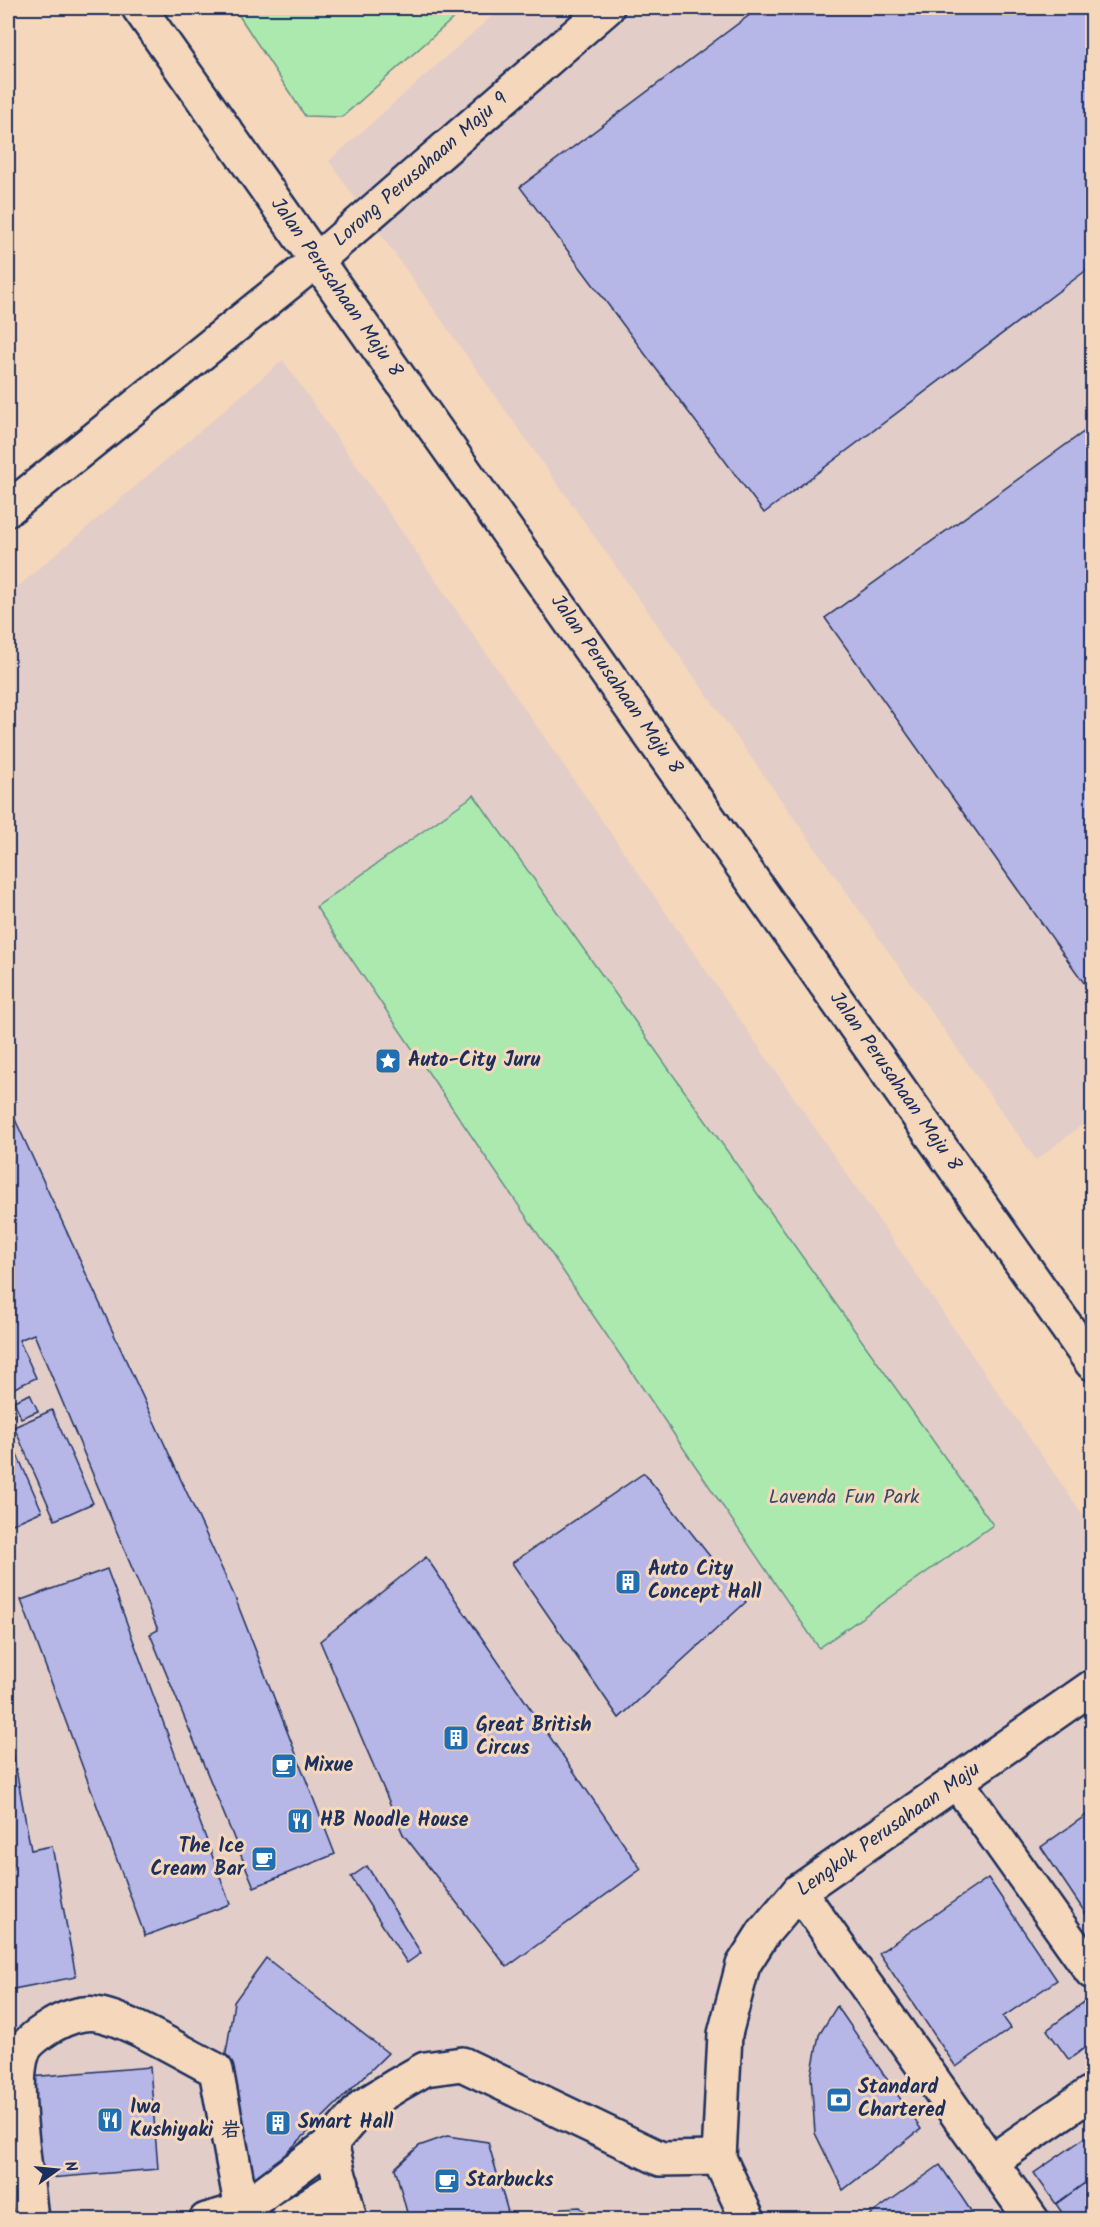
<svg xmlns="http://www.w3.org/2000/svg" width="1100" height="2227" viewBox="0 0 1100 2227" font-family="Kalam,'LXGW WenKai TC',sans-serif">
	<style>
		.built { fill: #e2cdc8 }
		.green { fill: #ace9af; stroke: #648c86; stroke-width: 1.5 }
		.building { fill: #b6b6e7; stroke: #1b2f5e; stroke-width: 1.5 }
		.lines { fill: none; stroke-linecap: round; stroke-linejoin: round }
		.minor-casing { stroke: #1b2f5e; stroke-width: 38 }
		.minor { stroke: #f5d7bb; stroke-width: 33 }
		.labels { text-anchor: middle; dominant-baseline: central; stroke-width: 6; stroke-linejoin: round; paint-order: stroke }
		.street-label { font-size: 20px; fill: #1b2f5e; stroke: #f5d7bb }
		.poi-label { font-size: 20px; font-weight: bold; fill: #1b2f5e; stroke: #f5d7bb; text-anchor: start }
		.park-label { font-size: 20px; fill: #314b6a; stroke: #f5d7bb }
	</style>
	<rect width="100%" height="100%" fill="#f5d7bb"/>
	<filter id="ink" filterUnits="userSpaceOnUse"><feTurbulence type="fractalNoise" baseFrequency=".0167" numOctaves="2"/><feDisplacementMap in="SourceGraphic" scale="12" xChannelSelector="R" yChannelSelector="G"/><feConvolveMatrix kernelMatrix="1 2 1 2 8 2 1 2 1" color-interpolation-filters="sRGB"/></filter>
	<g filter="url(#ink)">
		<!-- built -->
		<g class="built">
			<polygon points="501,8 1092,8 1092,1117 1036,1160 329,161"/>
			<polygon points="283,360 1092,1528 1092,2219 8,2219 8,595"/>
		</g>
		<!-- green -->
		<g class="green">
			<polygon points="234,8 465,8 342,117 305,116"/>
			<polygon points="474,795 993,1525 819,1648 316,907"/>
		</g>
		<!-- building -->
		<g class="building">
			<polygon points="759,8 1092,8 1092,266 764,513 520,187"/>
			<polygon points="1092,426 1092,977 1084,983 825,618"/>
			<polygon points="13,1115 234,1595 335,1854 254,1887 150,1634 158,1630 34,1334 19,1340 36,1378 8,1391 8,1117"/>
			<polygon points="30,1394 38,1411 21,1418 14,1401"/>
			<polygon points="8,1401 14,1416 8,1419"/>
			<polygon points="52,1410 93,1503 55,1520 14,1427"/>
			<polygon points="9,1436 42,1511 8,1526 8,1437"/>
			<polygon points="644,1473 746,1602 619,1718 512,1563"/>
			<polygon points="426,1557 641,1869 507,1967 403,1834 320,1641"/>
			<polygon points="107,1569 230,1904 145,1936 21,1600"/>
			<polygon points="8,1726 31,1850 52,1846 76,1977 8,1990"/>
			<polygon points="1092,1811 1092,1923 1041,1847"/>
			<polygon points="367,1866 421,1953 407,1963 351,1877"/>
			<polygon points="988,1878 1057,1980 1003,2017 1011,2028 956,2067 879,1953"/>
			<polygon points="266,1958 388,2053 253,2186 225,2060 234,2002"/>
			<polygon points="1092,1996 1092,2042 1069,2060 1047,2030"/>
			<polygon points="837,2006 921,2129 843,2190 815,2133 811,2076 819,2035"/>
			<polygon points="150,2067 158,2169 38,2179 30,2077"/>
			<polygon points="447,2136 488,2142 508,2212 484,2220 409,2220 395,2168 419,2146"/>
			<polygon points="1086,2137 1092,2146 1092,2178 1056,2204 1034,2173"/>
			<polygon points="940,2165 977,2220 863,2220"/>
			<polygon points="1092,2178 1092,2220 1067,2220 1056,2204"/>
			<polygon points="580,2207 594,2220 552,2220 562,2208"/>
		</g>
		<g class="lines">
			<!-- minor casing -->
			<g class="minor-casing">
				<g id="minor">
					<polyline points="139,8 1092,1363"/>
					<polyline points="8,509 317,260 607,8"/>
					<polyline points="957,1782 1092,1972"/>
					<polyline points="799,1891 1032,2220"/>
					<polyline points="331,2143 350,2220"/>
					<polyline points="991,2162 1092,2092"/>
					<path d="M31,2220C28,2181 10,2084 23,2052C28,2040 42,2032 53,2025C65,2018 82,2012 96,2014C126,2018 186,2055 216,2070L244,2220"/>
					<polyline points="206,2220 241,2210 331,2143 363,2106 397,2085 425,2069 462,2064 661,2159 719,2158"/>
					<polyline points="286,2220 342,2184"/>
					<polyline points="748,2220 719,2158 725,2034 743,1965 764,1932 799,1891 1092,1687"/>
				</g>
			</g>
			<!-- minor -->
			<use href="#minor" class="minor"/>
		</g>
	</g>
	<!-- icons -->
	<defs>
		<g id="sight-square" transform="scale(1.35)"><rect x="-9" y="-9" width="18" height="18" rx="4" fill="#1f6fb2" stroke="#f5d7bb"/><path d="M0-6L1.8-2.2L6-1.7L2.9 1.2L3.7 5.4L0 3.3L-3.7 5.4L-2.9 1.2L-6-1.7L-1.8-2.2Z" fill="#fff"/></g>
		<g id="building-square" transform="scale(1.35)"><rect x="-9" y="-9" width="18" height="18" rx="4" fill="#1f6fb2" stroke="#f5d7bb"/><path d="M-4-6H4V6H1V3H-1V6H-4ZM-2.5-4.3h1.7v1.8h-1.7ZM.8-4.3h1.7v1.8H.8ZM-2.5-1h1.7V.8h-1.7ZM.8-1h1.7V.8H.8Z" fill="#fff"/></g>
		<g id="cafe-square" transform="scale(1.35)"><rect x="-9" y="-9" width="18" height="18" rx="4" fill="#1f6fb2" stroke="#f5d7bb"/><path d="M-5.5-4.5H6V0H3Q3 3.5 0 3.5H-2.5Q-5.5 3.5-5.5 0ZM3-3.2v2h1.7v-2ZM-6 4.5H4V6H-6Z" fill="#fff"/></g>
		<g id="restaurant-square" transform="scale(1.35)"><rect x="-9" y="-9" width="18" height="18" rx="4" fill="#1f6fb2" stroke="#f5d7bb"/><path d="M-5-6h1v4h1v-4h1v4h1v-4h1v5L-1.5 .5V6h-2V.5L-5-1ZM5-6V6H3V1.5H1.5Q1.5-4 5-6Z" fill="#fff"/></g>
		<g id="bank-square" transform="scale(1.35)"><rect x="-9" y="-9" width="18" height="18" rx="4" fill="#1f6fb2" stroke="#f5d7bb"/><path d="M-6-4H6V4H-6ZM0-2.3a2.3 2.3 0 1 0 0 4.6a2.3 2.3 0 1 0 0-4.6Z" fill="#fff"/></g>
	</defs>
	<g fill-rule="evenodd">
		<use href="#sight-square" x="388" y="1061"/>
		<use href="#building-square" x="628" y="1582"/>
		<use href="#building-square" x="456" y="1738"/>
		<use href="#cafe-square" x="284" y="1766"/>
		<use href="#restaurant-square" x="300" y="1821"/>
		<use href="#cafe-square" x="264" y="1859"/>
		<use href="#bank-square" x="839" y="2100"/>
		<use href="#restaurant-square" x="110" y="2120"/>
		<use href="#building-square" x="278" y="2123"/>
		<use href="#cafe-square" x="447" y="2181"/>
	</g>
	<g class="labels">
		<!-- street labels -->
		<g class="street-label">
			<text transform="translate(421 170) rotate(-41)">Lorong Perusahaan Maju 9</text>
			<text transform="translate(336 288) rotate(55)">Jalan Perusahaan Maju 8</text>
			<text transform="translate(616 685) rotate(55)">Jalan Perusahaan Maju 8</text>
			<text transform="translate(895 1082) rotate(55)">Jalan Perusahaan Maju 8</text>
			<text transform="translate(889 1830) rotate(-35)">Lengkok Perusahaan Maju</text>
		</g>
		<!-- poi labels -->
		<g class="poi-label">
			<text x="408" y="1061">Auto-City Juru</text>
			<text x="648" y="1570">Auto City<tspan x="648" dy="23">Concept Hall</tspan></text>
			<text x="476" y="1726">Great British<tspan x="476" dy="23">Circus</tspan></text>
			<text x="304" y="1766">Mixue</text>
			<text x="320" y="1821">HB Noodle House</text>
			<text x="244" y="1847" text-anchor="end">The Ice<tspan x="244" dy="23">Cream Bar</tspan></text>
			<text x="858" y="2088">Standard<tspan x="858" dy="23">Chartered</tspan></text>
			<text x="130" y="2108">Iwa<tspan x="130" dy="23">Kushiyaki 岩</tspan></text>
			<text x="298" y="2123">Smart Hall</text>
			<text x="466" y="2181">Starbucks</text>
		</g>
		<!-- park labels -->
		<g class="park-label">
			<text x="844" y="1498">Lavenda Fun Park</text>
		</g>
	</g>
	<!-- margin -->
	<rect width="1100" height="2227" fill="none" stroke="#f5d7bb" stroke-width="30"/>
	<rect x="15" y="15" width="1070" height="2197" fill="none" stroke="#1b2f5e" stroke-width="2" filter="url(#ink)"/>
	<!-- north arrow -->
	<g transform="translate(57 2170) rotate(75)" stroke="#f5d7bb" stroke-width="4.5" paint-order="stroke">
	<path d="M0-4.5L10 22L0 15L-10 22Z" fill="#1b2f5e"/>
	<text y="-9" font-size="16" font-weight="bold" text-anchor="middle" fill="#1b2f5e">N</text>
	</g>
</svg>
